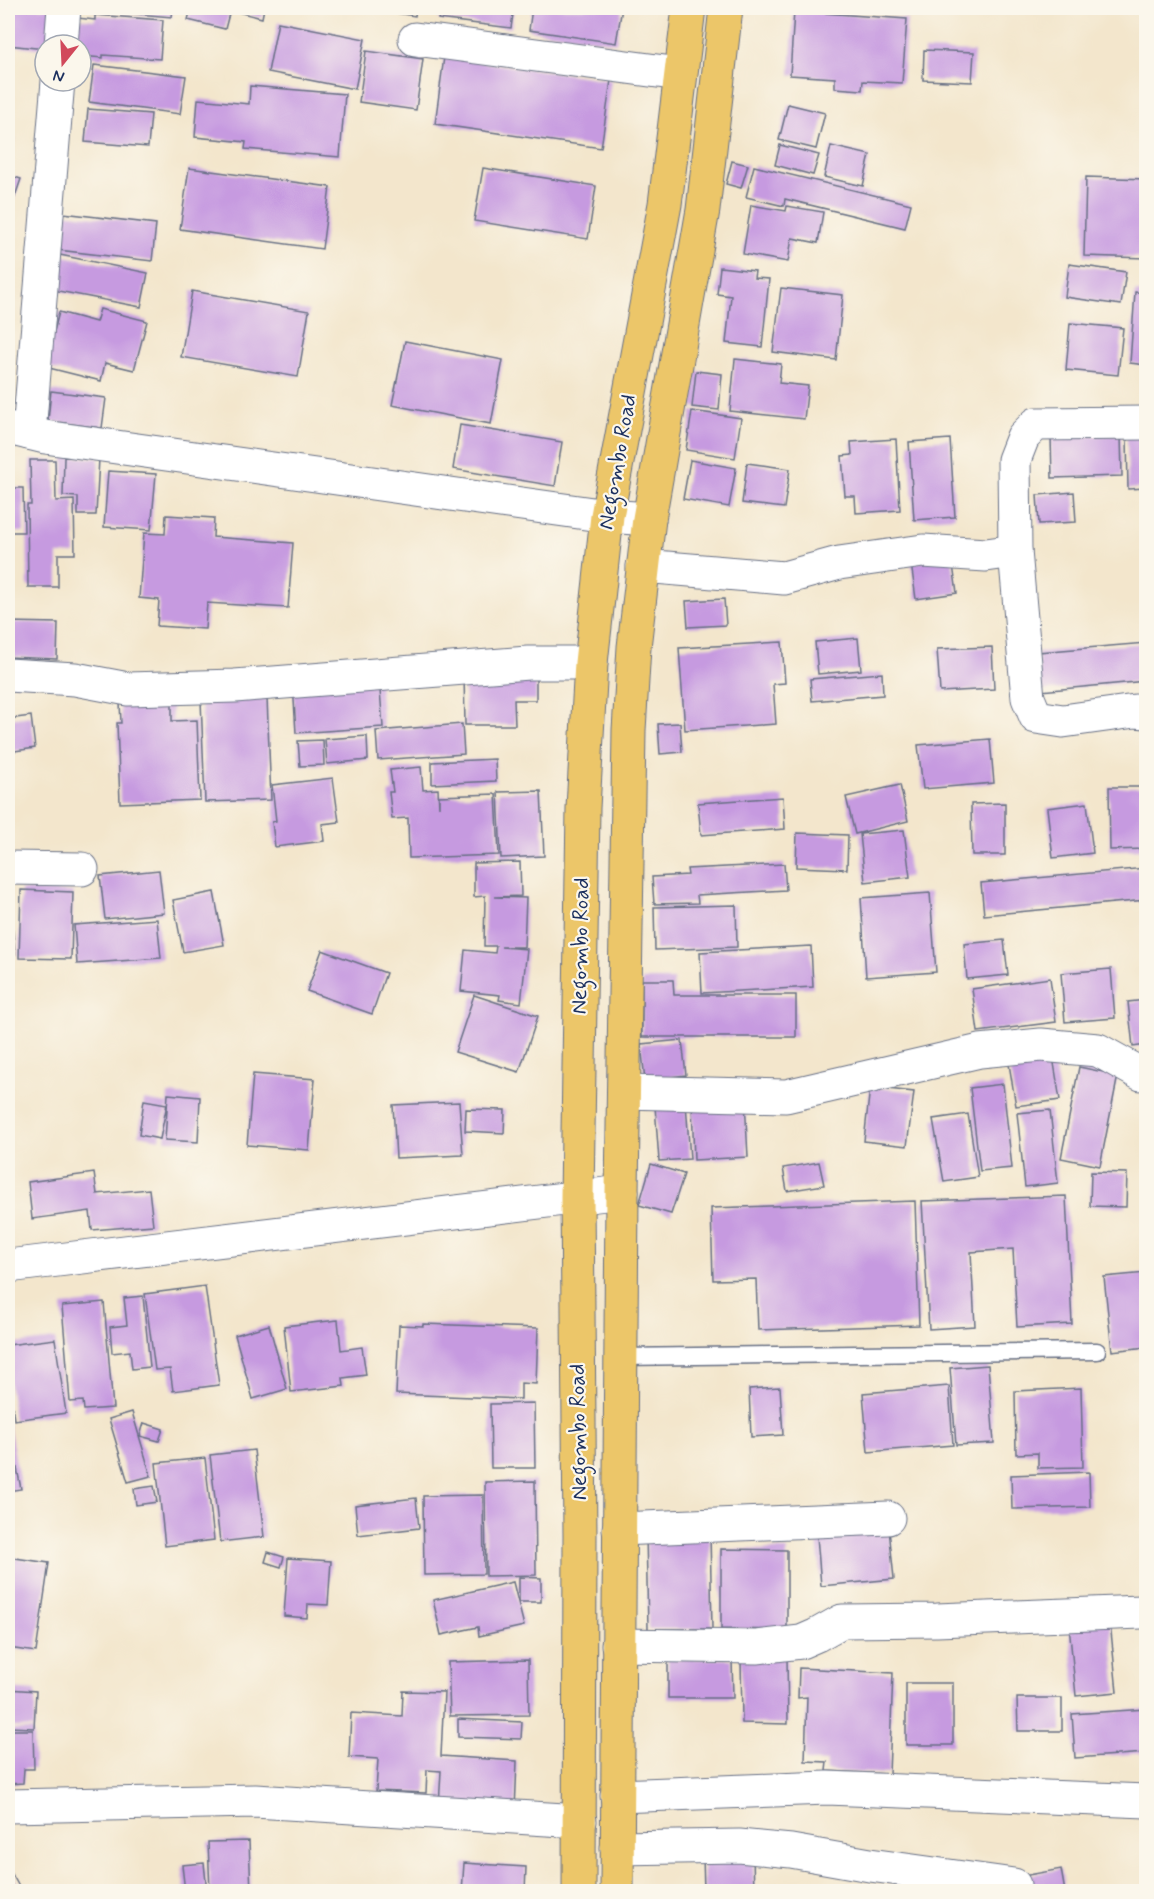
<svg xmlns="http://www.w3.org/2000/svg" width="1154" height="1899" viewBox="0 0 1154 1899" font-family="Mynerve,sans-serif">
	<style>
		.building { fill: #c69ae0 }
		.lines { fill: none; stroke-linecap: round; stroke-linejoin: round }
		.lane-casing { stroke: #676f84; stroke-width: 19 }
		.street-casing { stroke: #676f84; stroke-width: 35 }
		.highway-casing { stroke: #676f84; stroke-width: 35 }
		.lane { stroke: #fff; stroke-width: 16 }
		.street { stroke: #fff; stroke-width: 33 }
		.highway { stroke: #ecc669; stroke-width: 33 }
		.labels { text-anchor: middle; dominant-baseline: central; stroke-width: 4.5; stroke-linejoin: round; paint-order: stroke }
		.street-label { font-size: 22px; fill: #1b2f5e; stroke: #fbf7ec }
	</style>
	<rect width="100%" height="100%" fill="#fbf7ec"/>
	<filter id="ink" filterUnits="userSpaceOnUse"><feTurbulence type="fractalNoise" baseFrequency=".0167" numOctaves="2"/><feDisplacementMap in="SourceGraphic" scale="12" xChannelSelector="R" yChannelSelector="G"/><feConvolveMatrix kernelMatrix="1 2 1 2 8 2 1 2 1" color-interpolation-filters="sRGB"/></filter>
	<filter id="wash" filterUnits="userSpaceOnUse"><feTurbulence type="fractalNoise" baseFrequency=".008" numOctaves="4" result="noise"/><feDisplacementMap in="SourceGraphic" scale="24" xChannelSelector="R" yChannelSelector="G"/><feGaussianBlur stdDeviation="1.35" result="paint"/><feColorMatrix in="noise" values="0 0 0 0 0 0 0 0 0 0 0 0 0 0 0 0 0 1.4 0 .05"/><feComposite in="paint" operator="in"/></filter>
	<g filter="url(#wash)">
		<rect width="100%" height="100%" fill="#f3e6cc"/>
		<g id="blocks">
			<!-- building -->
			<g class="building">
				<polygon points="8,8 60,8 45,49 8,45"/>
				<polygon points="91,8 173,8 172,17 91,10"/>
				<polygon points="191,8 264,8 262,18 230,10 225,29 188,20"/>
				<polygon points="362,8 416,8 415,16"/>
				<polygon points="440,8 514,8 511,28 438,19"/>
				<polygon points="532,8 622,8 616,43 529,30"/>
				<polygon points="794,11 907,19 902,83 863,81 862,90 835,88 835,78 790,75"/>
				<polygon points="95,15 163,20 160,59 103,55 103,58 81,56 81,45 76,45 78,18 95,20"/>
				<polygon points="278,22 365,39 355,89 268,72"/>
				<polygon points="924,50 974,52 972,82 923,80"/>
				<polygon points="366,51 423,59 416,110 359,102"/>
				<polygon points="444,57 611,80 601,148 435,124"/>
				<polygon points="94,65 186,76 180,114 89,102"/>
				<polygon points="250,86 345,94 340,157 245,149 246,142 195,137 198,99 249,104"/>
				<polygon points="788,104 825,113 816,149 779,140"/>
				<polygon points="88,109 151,114 148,147 85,142"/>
				<polygon points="8,136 15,138 8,159"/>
				<polygon points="780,145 819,155 813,175 775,165"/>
				<polygon points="831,146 870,155 863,186 824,177"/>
				<polygon points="732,161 748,165 741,188 726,184"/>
				<polygon points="754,166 911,204 905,228 785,199 784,206 746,197"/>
				<polygon points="189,168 330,187 322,249 180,229"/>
				<polygon points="483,168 596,186 588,239 474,221"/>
				<polygon points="8,175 21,179 8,217"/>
				<polygon points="1086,177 1146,179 1146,258 1084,256"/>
				<polygon points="751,205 786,211 787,206 823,212 818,243 792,238 788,262 743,254"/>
				<polygon points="63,213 156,224 152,261 58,250"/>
				<polygon points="60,255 148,273 141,307 53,290"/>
				<polygon points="1069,264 1126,272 1121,305 1065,297"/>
				<polygon points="720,267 755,271 754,278 769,279 762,347 726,343 731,296 717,294"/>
				<polygon points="781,288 843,295 836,360 773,352"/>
				<polygon points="192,291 309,311 298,377 181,357"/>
				<polygon points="1135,292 1146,293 1146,365 1130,363"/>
				<polygon points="100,309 147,321 134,370 105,363 101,381 45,367 59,312 96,322"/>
				<polygon points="1070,323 1123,328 1118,375 1066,370"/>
				<polygon points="405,341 503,360 491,424 392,405"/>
				<polygon points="735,359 781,364 779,383 808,386 804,419 730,411"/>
				<polygon points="696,371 722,374 719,410 692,407"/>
				<polygon points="51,391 106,398 102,428 48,421"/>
				<polygon points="692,411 741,418 735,458 686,450"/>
				<polygon points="460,425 562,442 555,486 453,469"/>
				<polygon points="1121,435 1122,476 1052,478 1051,437"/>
				<polygon points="1146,435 1146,488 1128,489 1127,436"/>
				<polygon points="896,439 900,510 856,513 855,496 845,496 842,456 852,455 851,442"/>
				<polygon points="950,439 955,517 914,520 909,442"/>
				<polygon points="64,457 99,458 96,515 78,515 78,497 63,496"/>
				<polygon points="30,460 55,460 56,501 74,500 75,554 58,554 58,587 28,587 27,505 31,505"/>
				<polygon points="690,460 736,468 729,507 683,499"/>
				<polygon points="747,463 790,469 784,508 742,503"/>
				<polygon points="108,471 156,474 151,530 104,527"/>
				<polygon points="8,473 11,473 11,488 23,488 24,532 8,532"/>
				<polygon points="1074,492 1076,522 1039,524 1037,495"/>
				<polygon points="166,515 214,518 213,537 293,543 288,608 207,603 205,629 157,626 159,600 139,598 144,533 165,534"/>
				<polygon points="952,558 957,593 916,599 911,563"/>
				<polygon points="724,599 726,625 688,627 686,601"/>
				<polygon points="8,622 58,623 57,659 8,657"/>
				<polygon points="858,638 861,670 818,674 815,642"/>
				<polygon points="782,642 785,683 773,684 776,724 685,730 679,648"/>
				<polygon points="1146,643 1146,681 1041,691 1038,652"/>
				<polygon points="992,647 994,689 940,692 937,649"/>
				<polygon points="536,668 536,700 514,700 515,725 465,725 464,673"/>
				<polygon points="882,673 883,695 812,701 810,679"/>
				<polygon points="379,678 383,727 296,733 293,683"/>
				<polygon points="267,698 271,800 205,802 201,700"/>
				<polygon points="172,700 172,721 197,720 200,800 120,803 117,723 121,723 120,703"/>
				<polygon points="31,716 35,748 8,752 8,719"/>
				<polygon points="680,723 682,752 660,754 658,724"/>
				<polygon points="462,724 464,754 378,760 376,731"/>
				<polygon points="367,736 368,760 327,764 325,739"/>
				<polygon points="990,739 994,783 923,789 918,745"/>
				<polygon points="323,740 324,765 300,766 298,741"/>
				<polygon points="495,759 496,781 432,784 432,762"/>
				<polygon points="421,767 423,790 438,789 439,807 439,796 496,794 499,855 409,858 408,818 392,819 389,792 393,792 390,770"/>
				<polygon points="333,778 339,822 322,824 324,841 275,847 272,822 276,821 272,785"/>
				<polygon points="900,785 908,821 855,834 846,797"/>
				<polygon points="1109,787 1146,787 1146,849 1110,850"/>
				<polygon points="541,791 544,856 501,858 498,792"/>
				<polygon points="783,797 785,829 701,835 698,803"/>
				<polygon points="1005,803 1005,855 972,855 971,804"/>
				<polygon points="1087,803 1093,853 1053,858 1047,808"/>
				<polygon points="904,830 910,877 865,882 860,834"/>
				<polygon points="797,833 848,835 847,869 796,867"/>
				<polygon points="520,862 521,896 495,897 526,898 524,947 501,947 527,949 521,1003 499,1000 500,995 461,991 465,950 495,953 496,946 484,946 485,896 474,897 474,863"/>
				<polygon points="784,864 786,890 697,895 698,903 654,904 652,877 688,875 687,869"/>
				<polygon points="1146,868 1146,900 984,915 981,883"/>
				<polygon points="159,870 164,913 105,919 100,876"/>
				<polygon points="21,890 73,892 71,959 19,958"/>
				<polygon points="214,892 224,945 183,952 173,900"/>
				<polygon points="930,893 936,972 866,977 861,898"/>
				<polygon points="8,898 9,898 15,954 8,955"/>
				<polygon points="736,905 737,947 655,950 654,907"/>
				<polygon points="157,919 161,958 77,964 74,925"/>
				<polygon points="1004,940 1008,975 967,979 964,944"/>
				<polygon points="811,946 813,987 702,993 700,952"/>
				<polygon points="322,950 386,973 372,1014 307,991"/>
				<polygon points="1111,969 1115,1018 1065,1022 1061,973"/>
				<polygon points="1050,978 1056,1022 978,1032 972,989"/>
				<polygon points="642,980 673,980 674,995 796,995 796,1037 642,1037"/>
				<polygon points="474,995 538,1016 519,1072 455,1052"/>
				<polygon points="1146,1000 1146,1045 1133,1047 1128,1002"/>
				<polygon points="682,1040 686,1075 645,1080 641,1044"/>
				<polygon points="1053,1057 1060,1100 1016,1106 1009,1064"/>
				<polygon points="1079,1067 1118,1075 1100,1166 1061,1158"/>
				<polygon points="253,1074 315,1079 309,1150 247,1145"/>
				<polygon points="1003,1084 1012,1168 980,1171 970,1088"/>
				<polygon points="870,1087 914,1092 907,1146 864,1141"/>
				<polygon points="168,1094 200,1097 198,1142 165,1140"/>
				<polygon points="144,1100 167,1104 160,1139 139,1135"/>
				<polygon points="745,1100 748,1157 694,1160 692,1103"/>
				<polygon points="459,1102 463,1155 396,1158 393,1105"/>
				<polygon points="686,1103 690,1159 659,1161 655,1106"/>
				<polygon points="466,1109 505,1110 504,1133 465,1131"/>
				<polygon points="1050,1110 1058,1183 1025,1187 1017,1113"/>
				<polygon points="968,1114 978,1177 944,1182 933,1119"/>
				<polygon points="819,1162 824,1185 787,1191 783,1168"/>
				<polygon points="651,1164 684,1174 671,1214 639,1205"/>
				<polygon points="1091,1172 1127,1173 1126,1207 1090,1206"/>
				<polygon points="94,1173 97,1194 149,1189 153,1225 92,1230 90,1211 32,1219 28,1182"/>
				<polygon points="1066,1196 1072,1324 1017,1327 1013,1249 971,1252 975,1326 929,1329 922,1201"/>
				<polygon points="915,1201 919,1325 758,1330 756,1279 713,1280 711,1208"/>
				<polygon points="1146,1273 1146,1347 1112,1351 1104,1277"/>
				<polygon points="205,1286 219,1385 173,1391 170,1369 155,1370 145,1294"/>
				<polygon points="143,1296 150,1367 132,1369 130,1351 112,1353 110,1327 127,1325 124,1298"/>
				<polygon points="104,1302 113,1408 84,1410 83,1401 70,1402 62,1306"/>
				<polygon points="338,1320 341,1350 362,1347 366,1375 343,1378 344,1386 291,1392 284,1326"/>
				<polygon points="423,1324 538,1328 536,1384 521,1383 521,1399 396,1394 399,1325 423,1326"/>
				<polygon points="269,1325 287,1389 253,1399 235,1335"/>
				<polygon points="55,1339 66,1413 14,1420 8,1371 8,1345"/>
				<polygon points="988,1365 994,1443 956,1445 950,1368"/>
				<polygon points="949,1386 953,1445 868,1452 863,1393"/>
				<polygon points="780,1387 783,1435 751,1437 749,1389"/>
				<polygon points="1081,1388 1083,1467 1038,1468 1038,1453 1016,1454 1015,1391"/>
				<polygon points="534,1403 535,1468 491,1468 490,1404"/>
				<polygon points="1140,1411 1146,1411 1146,1468 1145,1468"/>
				<polygon points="132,1412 151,1476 128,1482 109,1419"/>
				<polygon points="8,1421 21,1489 8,1491"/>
				<polygon points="144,1423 163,1429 159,1441 140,1436"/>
				<polygon points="254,1450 264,1537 220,1542 210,1455"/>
				<polygon points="205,1458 214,1540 165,1546 156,1463"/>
				<polygon points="1089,1472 1090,1507 1012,1509 1011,1475"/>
				<polygon points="535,1481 536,1575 486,1576 485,1482"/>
				<polygon points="154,1486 157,1502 136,1505 134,1489"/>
				<polygon points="483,1495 484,1574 424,1575 423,1496"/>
				<polygon points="416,1498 419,1528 358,1535 355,1505"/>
				<polygon points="889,1529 894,1579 821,1586 817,1536"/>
				<polygon points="646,1533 710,1533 712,1629 648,1629"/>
				<polygon points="721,1549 787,1550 787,1630 721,1629"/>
				<polygon points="268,1552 284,1557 281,1567 265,1562"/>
				<polygon points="8,1557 49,1563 36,1652 8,1648"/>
				<polygon points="288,1558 331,1561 328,1605 308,1604 307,1618 284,1616"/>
				<polygon points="519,1577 541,1578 541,1602 519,1602"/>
				<polygon points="513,1582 524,1626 479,1636 478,1627 441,1635 433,1600"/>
				<polygon points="1110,1621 1117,1692 1076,1696 1069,1625"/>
				<polygon points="741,1657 787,1657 788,1724 742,1723"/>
				<polygon points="668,1659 732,1659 733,1698 668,1698"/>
				<polygon points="528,1660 529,1715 450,1716 448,1662"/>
				<polygon points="799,1668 893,1673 889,1774 826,1771 827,1762 805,1761 807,1697 798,1698"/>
				<rect x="906" y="1683" width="47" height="62"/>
				<polygon points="8,1689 36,1691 34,1728 8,1727"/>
				<polygon points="403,1691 444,1692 441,1756 517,1761 515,1811 439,1806 441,1771 427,1770 426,1793 376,1791 378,1759 349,1757 351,1713 402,1716"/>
				<polygon points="1017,1698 1062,1698 1062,1731 1018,1731"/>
				<polygon points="1146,1709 1146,1753 1075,1758 1072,1714"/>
				<polygon points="458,1719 522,1722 521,1739 458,1737"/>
				<polygon points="8,1730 33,1730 34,1769 24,1769 23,1783 8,1784"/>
				<polygon points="249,1841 251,1892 210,1892 208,1842"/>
				<polygon points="753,1854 754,1892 704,1892 703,1855"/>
				<polygon points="204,1863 207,1892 185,1892 182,1865"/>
				<polygon points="464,1863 526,1867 525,1892 462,1892"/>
				<polygon points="8,1867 22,1892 8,1892"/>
				<polygon points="1061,1869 1065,1892 1030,1892 1028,1875"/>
				<polygon points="850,1887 883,1890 883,1892 850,1892"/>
				<polygon points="1117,1887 1117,1892 1086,1892 1086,1890"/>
			</g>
		</g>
	</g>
	<g filter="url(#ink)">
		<use href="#blocks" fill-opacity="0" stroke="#676f84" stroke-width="1.5"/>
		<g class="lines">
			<!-- lane casing -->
			<g class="lane-casing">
				<polyline id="lane" points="621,1357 1097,1351"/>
			</g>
			<!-- street casing -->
			<g class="street-casing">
				<g id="street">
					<polyline points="415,39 680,74"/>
					<polyline points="61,45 64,8"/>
					<polyline points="8,428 45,437 607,516 649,519"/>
					<polyline points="29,433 58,81"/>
					<polyline points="1015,551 1028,698 1036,717 1063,721 1135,711 1146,712"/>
					<polyline points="643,566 784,578 839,563 923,551 986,555 1015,551 1014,460 1023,437 1036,424 1146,423"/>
					<polyline points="8,675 75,679 128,689 235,686 528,663 591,663"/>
					<polyline points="8,868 82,869"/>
					<polyline points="624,1092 786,1096 980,1051 1041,1045 1098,1050 1141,1074 1146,1073"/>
					<polyline points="8,1266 622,1192"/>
					<polyline points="619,1529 888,1518"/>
					<polyline points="618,1645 757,1647 801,1642 817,1635 842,1621 937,1620 1141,1612"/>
					<polyline points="617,1796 827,1788 1146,1801"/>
					<polyline points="8,1806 255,1801 580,1821"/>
					<polyline points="617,1848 739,1846 791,1851 870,1865 1014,1885"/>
				</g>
			</g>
			<!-- highway casing -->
			<g class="highway-casing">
				<g id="highway">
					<polyline points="579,1892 580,1535 577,1198 583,808 591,663 607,516 665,204 689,8"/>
					<polyline points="617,1892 622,1192 629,730 634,647 649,519 703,210 726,8"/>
				</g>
			</g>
			<!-- lane -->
			<use href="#lane" class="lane"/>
			<!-- street -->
			<use href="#street" class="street"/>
			<!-- highway -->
			<use href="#highway" class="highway"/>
		</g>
	</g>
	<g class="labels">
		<!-- street labels -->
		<g class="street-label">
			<text transform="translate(618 462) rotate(-80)">Negombo Road</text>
			<text transform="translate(581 946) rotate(-89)">Negombo Road</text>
			<text transform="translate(579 1432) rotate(-91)">Negombo Road</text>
		</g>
	</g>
	<!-- margin -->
	<rect width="1154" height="1899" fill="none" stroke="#fbf7ec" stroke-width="30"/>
	<!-- north arrow -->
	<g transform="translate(63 63) rotate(198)"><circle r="28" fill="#fbf7ec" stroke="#a1a7b3" stroke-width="1.5"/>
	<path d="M0-4.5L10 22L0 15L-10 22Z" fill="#d1495b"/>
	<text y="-9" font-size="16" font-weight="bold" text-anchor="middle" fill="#1b2f5e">N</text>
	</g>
</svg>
